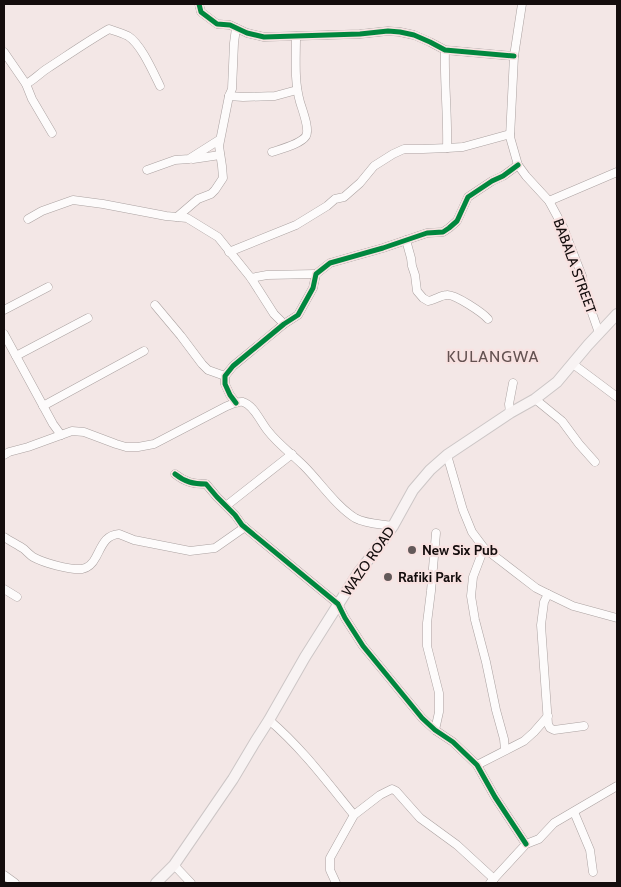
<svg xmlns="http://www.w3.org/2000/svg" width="621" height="887" viewBox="0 0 621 887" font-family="Cabin,sans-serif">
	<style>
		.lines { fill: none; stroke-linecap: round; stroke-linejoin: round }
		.minor-casing { stroke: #aba2a1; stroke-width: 9 }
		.major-casing { stroke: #ccc6c6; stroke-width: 12 }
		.minor { stroke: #fdfbfb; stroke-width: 8 }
		.major { stroke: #f8f3f3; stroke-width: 10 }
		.cycleway-casing { stroke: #f8e2e1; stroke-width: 8 }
		.cycleway { stroke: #00873e; stroke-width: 5 }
		.poi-dot { fill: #625959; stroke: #f8e2e1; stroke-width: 2 }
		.labels { text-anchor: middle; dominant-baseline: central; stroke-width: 4.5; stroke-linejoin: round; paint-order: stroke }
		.street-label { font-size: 14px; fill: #140d0d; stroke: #f8e2e1 }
		.poi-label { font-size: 14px; font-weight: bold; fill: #140d0d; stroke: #f8e2e1; text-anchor: start }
		.quarter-label { font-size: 16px; letter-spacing: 1px; fill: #645251; stroke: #f8e2e1 }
	</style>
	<rect width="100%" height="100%" fill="#f3e7e6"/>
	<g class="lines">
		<!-- minor casing -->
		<g class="minor-casing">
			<g id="minor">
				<polyline points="199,4 201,12 217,24 230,25 247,33 264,37 360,34 388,31 400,32 414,35 430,42 445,50 514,56"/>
				<polyline points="522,4 514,56 510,137 518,165 526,176 549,201 563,227 582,276 585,293 599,333"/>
				<polyline points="4,52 26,84 32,99 52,133"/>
				<path d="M26,84C34,80 40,73 48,68C68,55 88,41 109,29C115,31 122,33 128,36C141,44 153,72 160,86"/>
				<polyline points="229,96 243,97 275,96 297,90"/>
				<polyline points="447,148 463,147 510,134"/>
				<path d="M272,152C281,149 301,144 306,136C310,129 302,109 300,102C294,81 296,58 296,37"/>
				<polyline points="193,159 220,155"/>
				<polyline points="147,170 175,160 189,159 219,140"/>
				<polyline points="549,201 617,172"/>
				<polyline points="177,217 198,199 211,194 215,190 223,178 222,166 219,146 229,96 232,89 234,43 236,28"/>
				<polyline points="28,219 42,211 73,200 103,204 166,216 187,218 218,237 251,278 274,314 284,324"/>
				<path d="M406,240L411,258L412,266L415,275L417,291L423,298L428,301C435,300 441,295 447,295C455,294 483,313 488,319"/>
				<path d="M229,252L296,225L327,206L335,199L344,197L360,183L374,166L393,154L404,149H423L447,148C448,115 444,83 445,50"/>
				<polyline points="251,278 267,275 316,274"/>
				<polyline points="155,305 181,336 202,364 208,370 225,376"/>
				<polyline points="4,310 48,287"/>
				<polyline points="4,334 53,424 61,435"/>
				<polyline points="16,356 88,318"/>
				<polyline points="573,364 617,397"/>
				<polyline points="535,399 562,421 579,444 595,462"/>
				<polyline points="236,403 230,395 225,384 225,376 233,366 284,324 298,315 313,288 316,274 330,263 383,248 427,233 443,232 449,228 457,221 468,197 492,181 503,176 518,165"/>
				<polyline points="43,406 144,351"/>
				<polyline points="510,413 509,404 513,383"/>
				<path d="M4,455L9,452L28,447L72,431L84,432L116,444L126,447H138L154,444L225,407C230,405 237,401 243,402C254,405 261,423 268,431C278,444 292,454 304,466C320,482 336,506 355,518C366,524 380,524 393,526"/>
				<polyline points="447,455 463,510 472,532 484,548 536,588 548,594 573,606 617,618"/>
				<path d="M175,474C185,482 193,484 206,484L217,497L235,515L242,525L338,604L345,618L363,646L422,718L435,730L453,742L477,765L495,797L526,844"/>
				<polyline points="226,506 292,454"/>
				<path d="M4,537C10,541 18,545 24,549C27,552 30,555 33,557C44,563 69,570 82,569C88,568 93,563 96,557C102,546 105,535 119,534L134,540L190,551L215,548L245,527"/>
				<polyline points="484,548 473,577 471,596 475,620 486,662 496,710 504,739 505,750"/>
				<polyline points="4,589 17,597"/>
				<polyline points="548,594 544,602 541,625 548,724 550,728 554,730 584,726"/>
				<path d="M269,720C302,748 327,782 354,815"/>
				<polyline points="435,730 439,712 439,693 427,646 427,623 431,591 436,533"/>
				<polyline points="477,765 524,741 534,732 548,716"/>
				<polyline points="574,812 590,850 593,872"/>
				<polyline points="174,865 191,883"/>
				<polyline points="4,875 15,883"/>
				<polyline points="336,883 330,870 330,858 354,815 380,795 392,789 396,791 420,818 457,845 494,879"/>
				<polyline points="490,883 526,844 539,839 554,823 617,786"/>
			</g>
		</g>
		<!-- major casing -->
		<g class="major-casing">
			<polyline id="major" points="156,883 174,865 233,779 255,742 269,720 305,657 358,573 376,550 393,526 413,490 430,470 447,455 510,413 535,399 557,382 588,345 617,314"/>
		</g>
		<!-- minor -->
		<use href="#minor" class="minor"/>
		<!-- major -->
		<use href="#major" class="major"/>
		<!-- cycleway casing -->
		<g class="cycleway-casing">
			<g id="cycleway">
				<polyline points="199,4 201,12 217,24 230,25 247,33 264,37 360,34 388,31 400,32 414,35 430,42 445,50 514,56"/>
				<polyline points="236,403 230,395 225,384 225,376 233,366 284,324 298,315 313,288 316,274 330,263 383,248 427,233 443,232 449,228 457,221 468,197 492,181 503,176 518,165"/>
				<path d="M175,474C185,482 193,484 206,484L217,497L235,515L242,525L338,604L345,618L363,646L422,718L435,730L453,742L477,765L495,797L526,844"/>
			</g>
		</g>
		<!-- cycleway -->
		<use href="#cycleway" class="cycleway"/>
	</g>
	<!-- markers -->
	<g class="poi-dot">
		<circle cx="412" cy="550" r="5"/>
		<circle cx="388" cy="577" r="5"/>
	</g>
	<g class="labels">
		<!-- street labels -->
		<g class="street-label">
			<text transform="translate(575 266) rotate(70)">BABALA STREET</text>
			<text transform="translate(368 561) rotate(-55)">WAZO ROAD</text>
		</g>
		<!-- poi labels -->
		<g class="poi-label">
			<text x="422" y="550">New Six Pub</text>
			<text x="398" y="577">Rafiki Park</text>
		</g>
		<!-- quarter labels -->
		<g class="quarter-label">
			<text x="493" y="356">KULANGWA</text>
		</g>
	</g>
	<!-- border -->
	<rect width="621" height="887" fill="none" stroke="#140d0d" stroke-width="10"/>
</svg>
